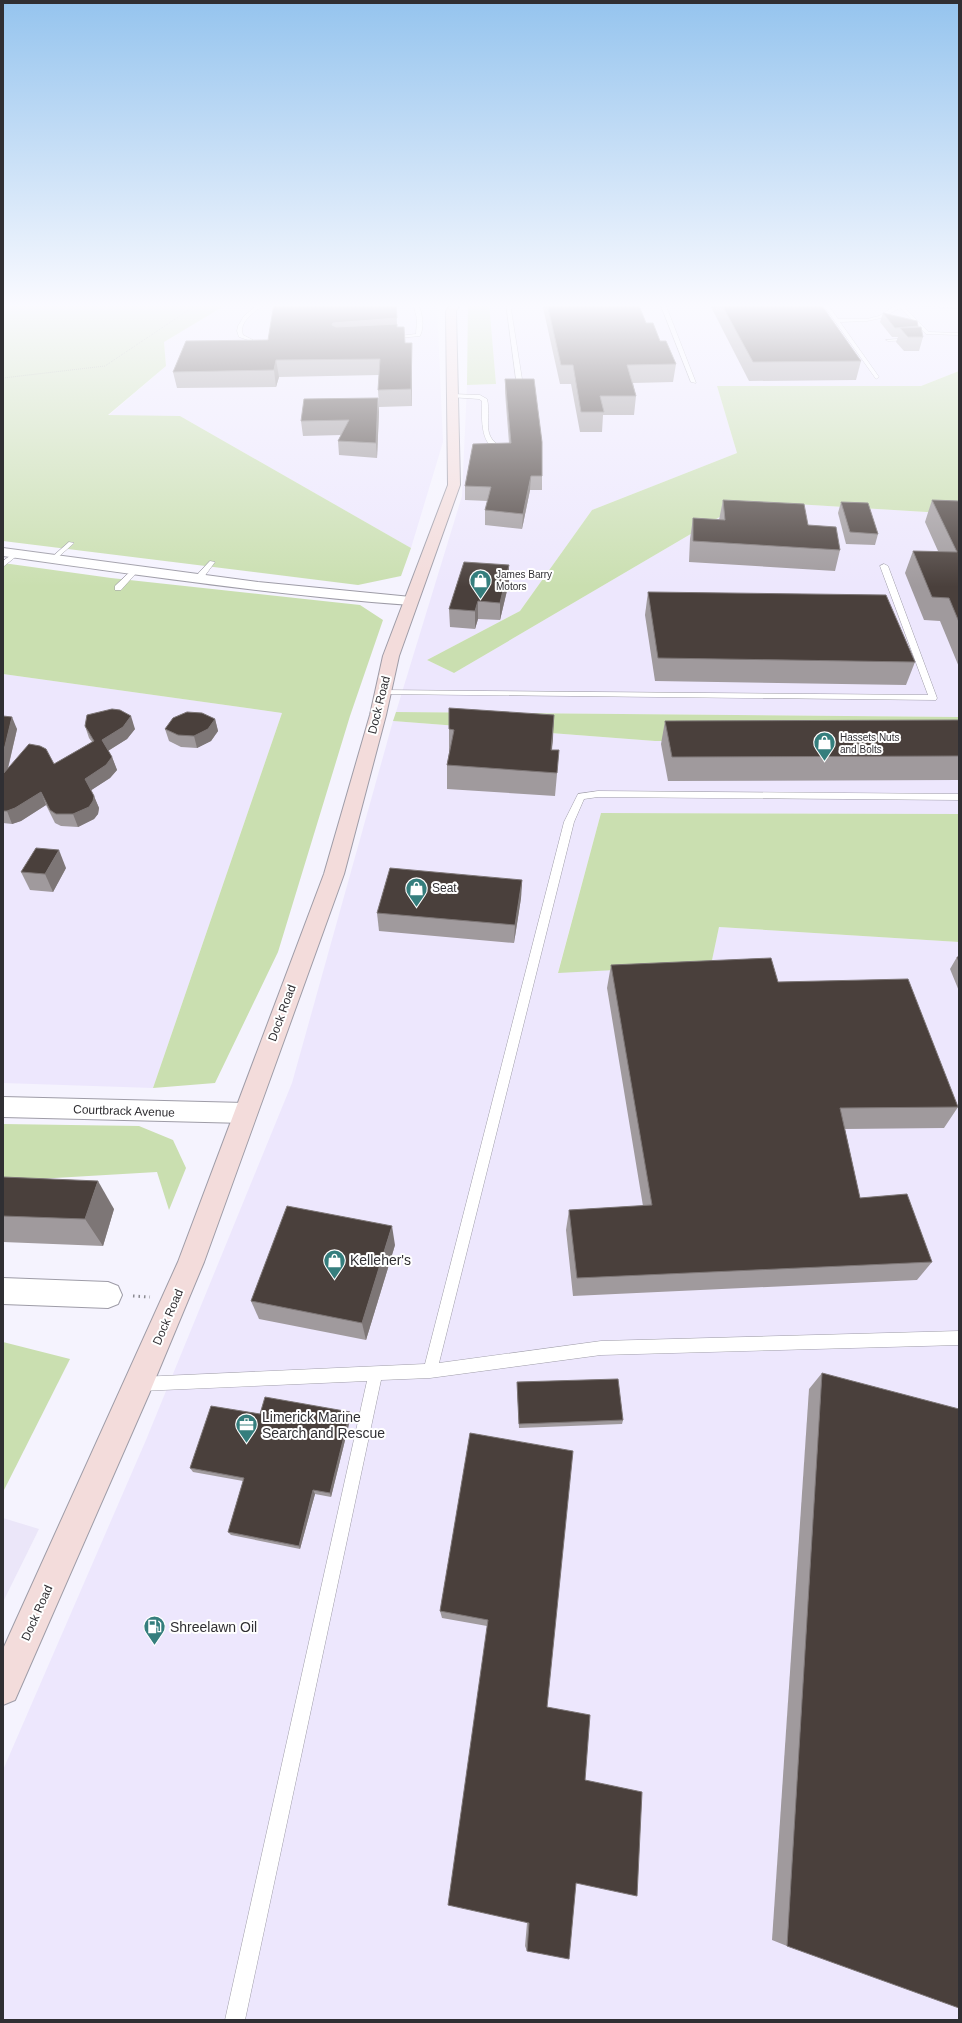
<svg xmlns="http://www.w3.org/2000/svg" width="962" height="2023" viewBox="0 0 962 2023" font-family="Arial,sans-serif">
<style>
.built{fill:#ebe6f9}
.industrial{fill:#ede7fd}
.green{fill:#cadfb0}
.lines{fill:none;stroke-linecap:round;stroke-linejoin:round}
.service-casing{stroke:#9e9ca7;stroke-width:1}
.minor-casing{stroke:#9e9ca7;stroke-width:2}
.tertiary-casing{stroke:#9e9ca7;stroke-width:2}
.secondary-casing{stroke:#9e9ca7;stroke-width:2}
.path-far1{stroke:#8a8990;stroke-width:1;stroke-dasharray:0.5 1.5;stroke-linecap:butt}
.path{stroke:#8a8990;stroke-width:3;stroke-dasharray:1.5 4;stroke-linecap:butt}
.service{fill:#fff;fill-rule:evenodd}
.minor{fill:#fff;fill-rule:evenodd}
.tertiary{fill:#fff;fill-rule:evenodd}
.secondary{fill:#f3dcdb;fill-rule:evenodd}
.wall{fill:#a09a9d}
.shaded-wall{fill:#7d7676}
.building{fill:#4a403c;stroke:#7d7676}
.labels{text-anchor:middle;dominant-baseline:central;stroke-width:4;stroke-linejoin:round;paint-order:stroke}
.far-poi-label{font-size:10px;fill:#302f33;stroke:#fff;text-anchor:start}
.street-label{font-size:12px;fill:#302f33;stroke:#fff}
.poi-label{font-size:12px;fill:#302f33;stroke:#fff;text-anchor:start}
.near-poi-label{font-size:14px;fill:#302f33;stroke:#fff;text-anchor:start}
</style>
<rect width="100%" height="100%" fill="#f5f3fe"/>
<polygon class="built" points="3,1518 39,1529 3,1602"/>
<g class="industrial">
<polygon points="229,303 431,303 437,306 443,442 411,548 180,416 108,416 166,366 164,342"/>
<polygon points="489,303 959,303 959,371 921,386 717,386 737,453 592,510 520,611 427,660 454,673 747,501 959,514 959,717 396,712 462,496 467,385 496,384"/>
<polygon points="3,674 282,713 153,1088 3,1083"/>
<polygon points="393,721 655,741 959,740 959,814 601,813 558,972 711,965 719,927 959,942 959,2020 3,2020 3,1770 146,1440 292,1083"/>
</g>
<g class="green">
<polygon points="3,303 229,303 164,342 166,366 108,415 180,416 411,548 401,576 358,585 3,541"/>
<polygon points="468,303 489,303 496,384 467,385"/>
<polygon points="959,371 959,514 747,501 454,673 427,660 520,611 592,510 737,453 717,386 921,386"/>
<polygon points="3,563 111,578 360,605 383,620 350,716 278,952 215,1083 153,1088 282,713 3,674"/>
<polygon points="396,712 959,717 959,740 655,741 393,721"/>
<polygon points="601,813 959,814 959,942 719,927 711,965 558,973"/>
<polygon points="3,1124 139,1126 173,1140 186,1168 169,1210 157,1172 3,1181"/>
<polygon points="3,1342 70,1359 3,1492"/>
</g>
<g class="lines">
<defs>
<g id="service">
<path d="M 260,303 L 266,303 C 257,311 238,320 243,335 L 253,340 L 251,341 L 239,337 L 237,331 L 238,326 L 244,316 Z"/>
<path d="M 413,303 L 418,303 C 422,314 425,325 420,336 L 388,339 L 390,337 L 416,334 L 417,319 Z"/>
<polygon points="506,303 510,303 522,379 519,381 516,379"/>
<polygon points="660,303 665,303 696,383 691,382"/>
<polygon points="827,303 838,319 867,319 879,316 893,307 905,303 959,306 959,308 908,305 904,307 929,332 959,333 959,335 926,334 900,308 881,318 867,321 840,322 879,377 876,379 822,303"/>
<polygon points="912,338 914,340 888,341 886,340"/>
<path d="M 452,394 L 480,395 L 487,399 C 492,419 479,438 505,448 L 505,450 C 479,452 482,418 482,401 L 479,399 L 450,397 Z"/>
<polygon points="69,542 74,543 55,560 51,560 51,558"/>
<polygon points="14,553 19,554 3,567 3,561"/>
<polygon points="210,561 215,562 201,581 195,581 195,577"/>
<polygon points="884,564 888,566 937,698 936,700 382,694 378,692 382,690 928,695 880,566"/>
<polygon points="133,569 139,570 121,590 115,590 115,586"/>
<polygon points="598,791 959,794 959,800 598,797 584,799 574,822 439,1363 601,1341 959,1331 959,1345 601,1355 430,1378 381,1380 245,2020 225,2020 367,1381 140,1391 135,1389 133,1384 135,1379 140,1377 425,1364 564,822 578,794"/>
</g>
<g id="minor">
<path d="M 3,548 L 258,582 L 411,597 L 416,598 L 418,601 L 416,604 L 411,605 C 274,595 139,575 3,556 Z"/>
<polygon points="3,1278 108,1282 118,1286 122,1295 118,1304 108,1308 3,1304"/>
</g>
<polygon id="tertiary" points="3,1097 245,1103 253,1106 257,1113 253,1120 245,1123 3,1117"/>
<polygon id="secondary" points="452,303 461,303 456,311 460,485 399,656 386,715 344,874 204,1262 149,1394 15,1700 3,1705 3,1649 178,1262 324,874 370,715 383,656 448,485 446,311"/>
</defs>
<use href="#service" class="service-casing"/>
<use href="#minor" class="minor-casing"/>
<use href="#tertiary" class="tertiary-casing"/>
<use href="#secondary" class="secondary-casing"/>
<polyline class="path-far1" points="3,378 105,366 199,303"/>
<polyline class="path" points="133,1296 150,1297"/>
<use href="#service" class="service"/>
<use href="#minor" class="minor"/>
<use href="#tertiary" class="tertiary"/>
<use href="#secondary" class="secondary"/>
</g>
<g class="wall">
<polygon points="396,303 397,327 405,343 412,343 412,406 379,407 378,390 379,375 279,377 276,387 177,388 173,372 268,340"/>
<polygon points="542,303 638,303 646,323 660,341 676,364 673,382 633,383 636,396 634,415 603,415 602,432 580,432 571,384 560,384"/>
<polygon points="709,303 820,303 861,361 856,380 749,381"/>
<polygon points="883,313 918,326 923,337 919,351 904,351 896,342 898,337 892,337 880,322"/>
<polygon points="505,379 542,476 542,490 530,490 522,529 485,525 485,510 488,501 465,500 465,486 509,443 505,393"/>
<polygon points="378,398 379,412 377,458 339,455 338,441 341,435 303,436 301,421"/>
<polygon points="723,500 808,525 840,550 835,571 689,562 690,539 693,518 719,520"/>
<polygon points="932,500 959,501 959,667 940,621 924,620 905,573 913,551 938,551 925,522"/>
<polygon points="841,502 878,534 875,545 846,544 838,513"/>
<polygon points="509,565 509,582 500,620 478,619 475,629 450,627 449,609"/>
<polygon points="648,592 915,662 906,685 655,681 645,615"/>
<polygon points="3,716 17,729 8,769 54,764 92,742 89,738 85,726 135,729 127,739 108,751 112,757 117,770 110,778 91,790 99,808 98,814 94,819 78,827 61,826 55,823 46,805 21,821 12,824 3,823"/>
<polygon points="215,719 218,731 211,741 197,748 181,747 169,741 165,729"/>
<polygon points="959,720 959,780 668,781 661,744 665,721"/>
<polygon points="449,729 553,738 552,750 557,774 555,796 447,789 447,765 449,753"/>
<polygon points="66,868 53,892 30,890 21,872"/>
<polygon points="522,880 521,898 514,943 379,931 377,913"/>
<polygon points="957,957 959,957 959,991 950,969"/>
<polygon points="611,965 778,982 958,1107 944,1128 845,1129 860,1198 932,1262 917,1280 573,1296 566,1230 569,1210 643,1206 607,988"/>
<polygon points="3,1177 114,1209 103,1246 3,1242"/>
<polygon points="395,1245 366,1340 259,1319 251,1301"/>
<polygon points="822,1373 787,1946 772,1940 809,1389"/>
<polygon points="517,1382 623,1420 622,1424 519,1428 517,1387"/>
<polygon points="260,1414 351,1416 331,1497 315,1494 300,1549 231,1535 228,1532 243,1481 193,1472 190,1468"/>
<polygon points="470,1433 547,1707 576,1883 527,1951 525,1946 527,1923 487,1626 442,1618 440,1611"/>
</g>
<g class="shaded-wall">
<polygon points="396,303 397,334 335,338 332,325 333,323"/>
<polygon points="412,343 412,406 411,389"/>
<polygon points="276,360 279,377 276,387 274,370"/>
<polygon points="378,398 379,412 377,458 376,443"/>
<polygon points="531,476 530,490 522,529 523,514"/>
<polygon points="509,565 509,582 500,620 500,603"/>
<polygon points="478,601 478,619 475,629 475,611"/>
<polygon points="554,715 553,738 549,773 551,750"/>
<polygon points="131,716 135,729 127,739 106,752 102,740"/>
<polygon points="12,717 17,729 4,784 3,781 3,754"/>
<polygon points="215,719 218,731 211,741 197,748 194,736"/>
<polygon points="112,757 117,770 110,778 90,791 85,779"/>
<polygon points="41,792 46,805 21,821 12,824 7,811"/>
<polygon points="94,796 99,808 98,814 94,819 78,827 73,814"/>
<polygon points="59,850 66,868 53,892 45,874"/>
<polygon points="522,880 521,898 514,943 515,925"/>
<polygon points="98,1181 114,1209 103,1246 85,1219"/>
<polygon points="392,1226 395,1245 366,1340 362,1323"/>
<polygon points="350,1412 351,1416 331,1497 330,1493"/>
<polygon points="313,1490 315,1494 300,1549 299,1546"/>
</g>
<g class="building">
<polygon points="274,303 396,303 397,318 333,323 332,325 336,327 397,324 397,327 404,327 405,343 412,343 411,389 378,390 380,359 276,360 274,370 173,372 186,341 268,340"/>
<polygon points="547,303 638,303 646,323 653,323 660,341 666,341 676,364 627,365 636,396 600,396 604,412 581,412 573,365 561,365"/>
<polygon points="721,303 820,303 861,361 753,362"/>
<polygon points="883,313 917,321 918,326 895,328"/>
<polygon points="921,327 923,337 908,337 900,328"/>
<polygon points="505,379 534,379 542,442 542,476 531,476 523,514 485,510 491,487 465,486 473,444 511,443"/>
<polygon points="378,398 376,443 338,441 349,420 301,421 304,399"/>
<polygon points="723,500 804,504 808,525 836,527 840,550 693,541 693,518 725,520"/>
<polygon points="932,500 959,501 959,622 949,598 932,597 913,551 957,552"/>
<polygon points="841,502 868,503 878,534 850,532"/>
<polygon points="464,562 509,565 500,603 478,601 475,611 449,609"/>
<polygon points="648,592 886,595 915,662 658,658"/>
<polygon points="449,708 554,715 551,750 559,750 557,773 447,765 454,730 449,729"/>
<polygon points="112,709 120,710 131,716 123,727 102,740 112,757 106,765 85,779 94,796 93,801 89,807 73,814 56,814 50,810 41,792 15,808 7,811 3,811 3,774 29,744 40,746 46,749 54,764 94,741 85,726 87,715"/>
<polygon points="187,712 202,713 215,719 208,729 194,736 178,735 165,729 173,718"/>
<polygon points="3,716 12,717 3,754"/>
<polygon points="959,720 959,756 672,757 665,721"/>
<polygon points="36,848 59,850 45,874 21,872"/>
<polygon points="390,868 522,880 515,925 377,913"/>
<polygon points="957,957 959,957 959,962"/>
<polygon points="771,958 778,982 908,979 958,1107 840,1108 860,1198 907,1194 932,1262 577,1278 569,1210 652,1205 611,965"/>
<polygon points="3,1177 98,1181 85,1219 3,1216"/>
<polygon points="287,1206 392,1226 362,1323 251,1301"/>
<polygon points="822,1373 959,1409 959,2008 787,1946"/>
<polygon points="618,1379 623,1420 519,1424 517,1382"/>
<polygon points="265,1397 350,1412 330,1493 313,1490 299,1546 228,1532 244,1478 190,1468 211,1406 260,1414"/>
<polygon points="470,1433 573,1451 547,1707 590,1715 585,1780 642,1792 637,1896 576,1883 569,1959 527,1951 529,1923 448,1905 488,1620 440,1611"/>
</g>
<linearGradient id="sky" x2="0" y2="1"><stop stop-color="#95c4ee"/><stop offset="0.52" stop-color="#fafaff"/><stop offset="1" stop-color="#fafaff" stop-opacity="0"/></linearGradient>
<rect width="962" height="587" fill="url(#sky)"/>
<defs>
<symbol id="shop-pin" viewBox="-11 -11 22 30"><path d="M0 17L-7.5 6A9.5 9.5 0 1 1 7.5 6Z" fill="#357e7d" stroke="#fff"/><path d="M-5-2.5h2.3a2.7 3.5 0 0 1 5.4 0H5L5.5 6h-11ZM-1.5-2.5h3a1.5 2.3 0 0 0-3 0Z" fill="#fff"/></symbol>
<symbol id="office-pin" viewBox="-11 -11 22 30"><path d="M0 17L-7.5 6A9.5 9.5 0 1 1 7.5 6Z" fill="#357e7d" stroke="#fff"/><path d="M-6-3h4V-5.5h4V-3h4V5H-6ZM-1-4.5V-3h2v-1.5ZM-6 0V1H6V0Z" fill="#fff"/></symbol>
<symbol id="fuel-pin" viewBox="-11 -11 22 30"><path d="M0 17L-7.5 6A9.5 9.5 0 1 1 7.5 6Z" fill="#357e7d" stroke="#fff"/><path d="M-5.5-6h7V0h2V4h1.3V-2.5L3-4.5l.8-.8L6-3V5H2.5V1h-1V6h-7ZM-4.2-4.7v3.2H.2V-4.7Z" fill="#fff"/></symbol>
</defs>
<g fill-rule="evenodd">
<use href="#shop-pin" x="468" y="568" width="25" height="34"/>
<use href="#shop-pin" x="812" y="730" width="25" height="34"/>
<use href="#shop-pin" x="404" y="876" width="25" height="34"/>
<use href="#shop-pin" x="322" y="1248" width="25" height="34"/>
<use href="#office-pin" x="234" y="1412" width="25" height="34"/>
<use href="#fuel-pin" x="142" y="1614" width="25" height="34"/>
</g>
<g class="labels">
<g class="far-poi-label">
<text x="496" y="574">James Barry<tspan x="496" dy="12">Motors</tspan></text>
<text x="840" y="737">Hassets Nuts<tspan x="840" dy="12">and Bolts</tspan></text>
</g>
<g class="street-label">
<text transform="translate(379 705) rotate(-76)">Dock Road</text>
<text transform="translate(282 1013) rotate(-70)">Dock Road</text>
<text transform="translate(124 1111) rotate(2)">Courtbrack Avenue</text>
<text transform="translate(168 1317) rotate(-67)">Dock Road</text>
<text transform="translate(37 1613) rotate(-66)">Dock Road</text>
</g>
<g class="poi-label">
<text x="432" y="888">Seat</text>
</g>
<g class="near-poi-label">
<text x="350" y="1260">Kelleher's</text>
<text x="262" y="1417">Limerick Marine<tspan x="262" dy="16">Search and Rescue</tspan></text>
<text x="170" y="1627">Shreelawn Oil</text>
</g>
</g>
<rect width="962" height="2023" fill="none" stroke="#302f33" stroke-width="8"/>
</svg>
